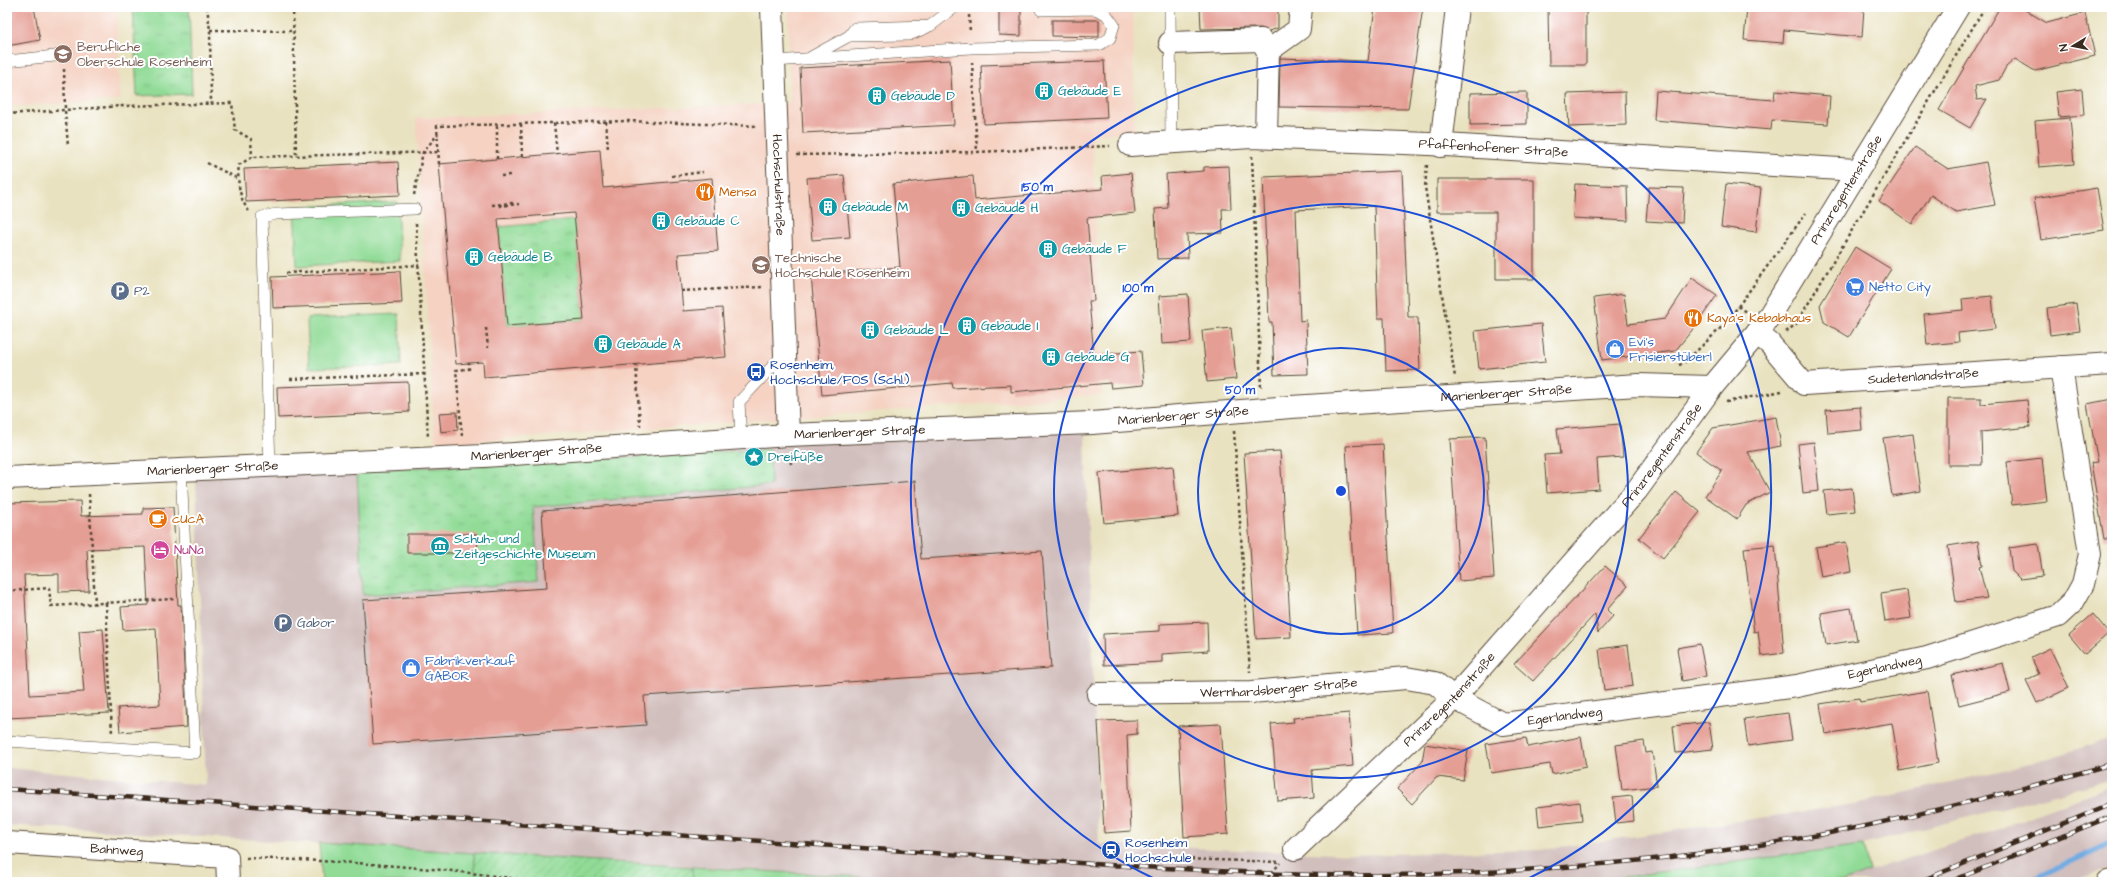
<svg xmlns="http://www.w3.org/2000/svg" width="2119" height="889" viewBox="0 0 2119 889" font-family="'Architects Daughter',sans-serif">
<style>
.built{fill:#f5d2c2}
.industrial{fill:#d1bfbd}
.grass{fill:#91db97;stroke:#66825a}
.park{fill:url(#park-tufts);stroke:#66825a}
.garden{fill:url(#garden-furrows);stroke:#66825a}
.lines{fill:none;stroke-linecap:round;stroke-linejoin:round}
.stream{stroke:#72ace2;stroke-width:5.5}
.building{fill:#e59e94;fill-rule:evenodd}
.lane-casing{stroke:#554636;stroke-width:12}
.street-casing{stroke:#554636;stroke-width:24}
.path{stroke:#554636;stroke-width:2.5;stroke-dasharray:3 3;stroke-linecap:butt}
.lane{stroke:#fff;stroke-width:11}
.street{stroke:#fff;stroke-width:22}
.rail-casing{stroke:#3b2a1e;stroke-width:4.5}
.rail{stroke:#fff;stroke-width:3;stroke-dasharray:9;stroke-linecap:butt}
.ring{fill:none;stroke:#1d4ed8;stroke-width:2}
.labels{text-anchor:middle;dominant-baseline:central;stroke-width:4;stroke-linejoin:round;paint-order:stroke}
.education-label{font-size:13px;fill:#785e54;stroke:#fff;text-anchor:start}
.culture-label{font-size:13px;fill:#0d838f;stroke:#fff;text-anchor:start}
.street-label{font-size:13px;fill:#3b2a1e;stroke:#fff}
.food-label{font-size:13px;fill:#c56008;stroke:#fff;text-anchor:start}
.shop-label{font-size:13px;fill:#366cbe;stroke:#fff;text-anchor:start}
.service-label{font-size:13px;fill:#4e5e75;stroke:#fff;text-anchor:start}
.transit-label{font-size:13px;fill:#164399;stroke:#fff;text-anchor:start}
.hotel-label{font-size:13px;fill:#b23c85;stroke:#fff;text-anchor:start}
.centre{fill:#1d4ed8;stroke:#fff;stroke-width:2}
.ring-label{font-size:12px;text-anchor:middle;font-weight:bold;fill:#1d4ed8;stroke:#fff;stroke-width:4;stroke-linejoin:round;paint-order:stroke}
</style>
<defs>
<pattern id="park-tufts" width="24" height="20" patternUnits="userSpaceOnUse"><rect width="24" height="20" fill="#91db97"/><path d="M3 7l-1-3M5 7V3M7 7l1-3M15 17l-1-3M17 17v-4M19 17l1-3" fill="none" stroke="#7ebc82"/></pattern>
<pattern id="garden-furrows" width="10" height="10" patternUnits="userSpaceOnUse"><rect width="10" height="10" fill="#91db97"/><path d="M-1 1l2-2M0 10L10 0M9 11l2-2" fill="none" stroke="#7ebc82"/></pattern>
</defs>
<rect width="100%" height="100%" fill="#fff"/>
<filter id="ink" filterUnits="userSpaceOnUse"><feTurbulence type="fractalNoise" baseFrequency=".025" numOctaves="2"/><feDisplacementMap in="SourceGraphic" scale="8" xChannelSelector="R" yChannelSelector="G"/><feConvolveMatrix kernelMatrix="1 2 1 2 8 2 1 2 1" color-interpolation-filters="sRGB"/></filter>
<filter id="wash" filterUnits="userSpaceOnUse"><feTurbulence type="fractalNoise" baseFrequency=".012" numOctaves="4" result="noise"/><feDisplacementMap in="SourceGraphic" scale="16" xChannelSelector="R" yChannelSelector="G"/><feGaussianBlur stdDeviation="0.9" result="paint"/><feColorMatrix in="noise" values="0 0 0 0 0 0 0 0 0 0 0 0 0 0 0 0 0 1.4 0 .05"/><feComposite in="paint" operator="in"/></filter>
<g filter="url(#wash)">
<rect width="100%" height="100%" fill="#e9e2c0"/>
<g class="built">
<polygon points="7,7 116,7 120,100 7,107"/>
<polygon points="788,7 1133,7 1134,131 1092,135 1102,395 435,444 416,118 790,103"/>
</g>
<g class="industrial">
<polygon points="1084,410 1099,844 1356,855 1541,850 1855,804 2034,763 2112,738 2112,779 1863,845 1585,882 952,882 7,825 7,768 206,785 196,477"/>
<polygon points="2112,785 2112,867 2109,870 2066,882 1841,882 1869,871 1999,829"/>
</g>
<g class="grass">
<polygon points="397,202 400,261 297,266 294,207"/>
<polygon points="399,314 401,365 309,368 307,318"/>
<polygon points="319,843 474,853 476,882 322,882"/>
<polygon points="1863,845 1869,871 1841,882 1585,882"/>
<polygon points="692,867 952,882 693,882"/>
</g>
<g class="park">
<polygon points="133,7 189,7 192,94 137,96"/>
<polygon points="575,220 584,320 507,326 499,227"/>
<polygon points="770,449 771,485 533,507 539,582 363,595 357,470 532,463"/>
</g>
<polygon class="garden" points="474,853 692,867 693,882 476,882"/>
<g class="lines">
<polyline class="stream" points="2025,882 2112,843"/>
</g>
<g id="blocks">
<g class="building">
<polygon points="7,7 34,7 40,40 7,46"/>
<polygon points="999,7 1021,7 1021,36 999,35"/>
<polygon points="1200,7 1278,7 1278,28 1269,31 1261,28 1201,29"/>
<polygon points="1375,7 1423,7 1408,109 1279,107 1280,58 1368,61"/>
<polygon points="1548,7 1586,7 1586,65 1549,65"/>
<polygon points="1747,7 1864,8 1862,37 1784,30 1783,43 1744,40"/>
<polygon points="2000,7 2020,7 2047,23 2085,13 2095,56 2035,71 2015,59 2006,67 1999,80 1975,86 1977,100 1987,99 1970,128 1939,110"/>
<polygon points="1052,20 1099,20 1099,37 1052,36"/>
<polygon points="950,60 954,125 803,133 800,68"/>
<polygon points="1104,61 1107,118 984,124 981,65"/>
<polygon points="2082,89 2084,115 2059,117 2056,92"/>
<polygon points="1656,91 1774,100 1775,91 1830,96 1828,124 1772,120 1771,130 1654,120"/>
<polygon points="1527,92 1527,124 1470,125 1470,93"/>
<polygon points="1625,92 1626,125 1569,127 1567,94"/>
<polygon points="2070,118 2074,164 2039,167 2035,121"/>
<polygon points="1915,147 1948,169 1986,162 1995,205 1956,212 1931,195 1912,224 1879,201"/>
<path d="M 600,150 L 603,188 L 712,178 L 718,251 L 678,254 L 683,311 L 722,308 L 726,357 L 484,377 L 483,362 L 456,364 L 439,164 ZM 574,213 L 584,320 L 507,326 L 498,219 Z"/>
<polygon points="398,162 400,195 246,202 244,169"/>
<polygon points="1229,166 1231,209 1222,209 1223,233 1187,234 1188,258 1157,259 1155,209 1168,208 1166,174 1204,171 1204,167"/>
<polygon points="1402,171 1408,317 1418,317 1420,370 1386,371 1384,318 1378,318 1374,206 1296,210 1300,321 1306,320 1308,374 1274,375 1272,322 1269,322 1263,177"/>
<polygon points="1131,173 1135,213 1087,218 1094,301 1089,301 1094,355 1141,351 1144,385 1111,388 1110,383 1011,392 1011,385 953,388 952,383 822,395 811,275 900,267 893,184 973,176 975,200 1103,189 1102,176"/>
<polygon points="844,175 850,237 812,240 807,178"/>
<polygon points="1437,179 1534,179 1534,279 1496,279 1496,212 1437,212"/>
<polygon points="1575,184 1627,186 1628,221 1573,218"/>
<polygon points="1726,184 1761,188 1756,232 1721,227"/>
<polygon points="1649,187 1684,188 1682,223 1646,221"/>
<polygon points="2097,188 2104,230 2041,240 2034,198"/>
<polygon points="1855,247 1891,269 1849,337 1824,322 1820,305"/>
<polygon points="400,271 402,303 273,308 272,277"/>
<polygon points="1692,278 1717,295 1697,324 1675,351 1602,360 1594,298 1624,294 1628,324 1665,319"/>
<polygon points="1188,294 1191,342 1162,344 1159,296"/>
<polygon points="1992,296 1995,329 1958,333 1959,342 1927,345 1924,314 1963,310 1962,299"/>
<polygon points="2076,304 2080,331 2050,335 2047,308"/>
<polygon points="1541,324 1545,362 1479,369 1475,331"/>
<polygon points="1231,328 1236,379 1207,382 1202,331"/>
<polygon points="408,382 409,412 278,418 277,387"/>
<polygon points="1948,398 1981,398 1981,404 2027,400 2030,427 1981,432 1982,465 1948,465"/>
<polygon points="2112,399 2112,539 2104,539 2091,463 2098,462 2087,404"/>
<polygon points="1860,407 1862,430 1828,433 1826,410"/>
<polygon points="457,412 458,430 441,432 439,413"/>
<polygon points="1776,417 1781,446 1748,452 1770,492 1746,505 1737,519 1705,496 1722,471 1696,452 1713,428"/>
<polygon points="1620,424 1623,457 1597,459 1599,489 1547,493 1544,455 1560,454 1557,429"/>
<polygon points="1913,434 1921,491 1892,496 1883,438"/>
<polygon points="1485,437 1494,578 1459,581 1450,439"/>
<polygon points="1814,442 1819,491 1803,493 1798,444"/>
<polygon points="1383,444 1393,633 1357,635 1346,446"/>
<polygon points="1280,451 1291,637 1256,639 1244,453"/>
<polygon points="2042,458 2047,501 2012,505 2007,462"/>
<polygon points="1173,466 1178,516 1104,523 1099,473"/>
<polygon points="915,481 921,559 1042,551 1051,668 644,696 646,725 373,744 363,600 547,588 542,511"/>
<polygon points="1852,488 1855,511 1827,514 1824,491"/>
<polygon points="1676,492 1700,512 1663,558 1639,538"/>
<polygon points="80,501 81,516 143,514 143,508 173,507 178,605 181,605 187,727 120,732 118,708 160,705 156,628 123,630 121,607 148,605 145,547 87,549 89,591 59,592 59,574 24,575 30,695 84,692 79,631 103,629 109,713 7,718 7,503"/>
<polygon points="407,534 477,534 478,553 407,553"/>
<polygon points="1978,541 1982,566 1979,567 1987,598 1956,602 1948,546"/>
<polygon points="1846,542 1851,572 1821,577 1816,547"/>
<polygon points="2038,544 2043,576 2020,579 2012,571 2009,548"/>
<polygon points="1775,545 1784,653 1761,656 1758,631 1754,632 1744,548"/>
<polygon points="1605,566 1628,586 1607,610 1613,616 1598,633 1595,614 1533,681 1514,664"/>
<polygon points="1907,590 1911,618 1885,622 1881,594"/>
<polygon points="1851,608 1857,640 1826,645 1821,613"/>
<polygon points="2093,614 2109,633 2085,654 2069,635"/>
<polygon points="1207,622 1208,651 1162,654 1162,662 1104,665 1103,634 1160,631 1160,624"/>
<polygon points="1700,644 1706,676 1682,681 1677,648"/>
<polygon points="1628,645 1633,686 1604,690 1599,649"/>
<polygon points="2050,648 2069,688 2037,703 2026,680 2039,674 2031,657"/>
<polygon points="2003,663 2010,692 1959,705 1952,675"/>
<polygon points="1927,691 1938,763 1900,771 1892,723 1825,734 1820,704 1859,698 1860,702"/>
<polygon points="1349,713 1353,766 1312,770 1314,798 1278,801 1271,724 1294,722 1293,718"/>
<polygon points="1788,713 1792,740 1748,746 1744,719"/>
<polygon points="1137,720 1137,734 1127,735 1131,831 1104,833 1098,721"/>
<polygon points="1709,722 1713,749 1676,753 1673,726"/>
<polygon points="1221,724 1228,834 1184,837 1178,726"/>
<polygon points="1581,737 1586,767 1552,774 1550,764 1491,773 1486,744 1526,738 1528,747"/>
<polygon points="1644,741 1646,753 1652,752 1657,786 1622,790 1616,745"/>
<polygon points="1425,744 1468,751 1463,780 1437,777 1412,804 1397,789 1422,762"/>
<polygon points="1632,796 1634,821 1616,823 1613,798"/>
<polygon points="1580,802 1582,821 1539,826 1537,807"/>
</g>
</g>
</g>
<g filter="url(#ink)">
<use href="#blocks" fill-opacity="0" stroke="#554636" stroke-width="1"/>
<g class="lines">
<defs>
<g id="lane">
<polyline points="1170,7 1171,142"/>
<polyline points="849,36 909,35 926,28"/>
<polyline points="811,57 849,36 855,28 930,26 955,7"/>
<polyline points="7,61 64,55"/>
<polyline points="774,61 971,48 1099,45 1110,38 1114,25 1106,14 1095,9 1041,10"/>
<polyline points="741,439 739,402 784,354"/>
<polyline points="270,466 262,217 276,214 415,209"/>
<polyline points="7,741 195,753 181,470"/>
</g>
<g id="street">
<path id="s1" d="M 772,7 L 788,435"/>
<polyline points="1170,43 1261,40 1268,51"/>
<polyline points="1266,137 1268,51 1299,29 1301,7"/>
<path id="s2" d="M 1130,145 L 1251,137 L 1429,144 L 1857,170"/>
<polyline points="1441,146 1457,7"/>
<path id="s3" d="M 1757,333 L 1770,344 L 1804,384 L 2112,364"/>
<path id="s4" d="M 7,478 L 484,456 L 788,435 L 1092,423 L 1291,407 L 1638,385 L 1712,387"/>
<path id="s5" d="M 1098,694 L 1252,692 L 1406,678 L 1435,683 L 1454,698 L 1503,724 L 1797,686 L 1927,658 L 2058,616 L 2073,602 L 2083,584 L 2090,554 L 2061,367"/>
<path id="s6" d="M 7,843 L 227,857 L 228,882"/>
<path id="s7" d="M 1295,849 L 1454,698 L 1637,490 L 1712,387 L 1763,326 L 1958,7"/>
<polyline points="2108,882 2112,881"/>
</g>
</defs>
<use href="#lane" class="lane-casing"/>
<use href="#street" class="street-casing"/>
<g class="path">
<polyline points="207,7 210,30 211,103"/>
<polyline points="293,7 296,156"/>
<polyline points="969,15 970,33"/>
<polyline points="210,30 293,31"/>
<polyline points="972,62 977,152"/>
<polyline points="64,69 65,110 68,146"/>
<polyline points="7,114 123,106 232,103 235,130 251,139 252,157"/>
<polyline points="606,121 608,150"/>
<polyline points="554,123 557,154"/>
<polyline points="521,124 522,157"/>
<polyline points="797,155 977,152 1110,146"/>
<polyline points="1252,156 1261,389"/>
<polyline points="497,159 497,124"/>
<polyline points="207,163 237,178"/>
<polyline points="439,164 437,126 627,121 757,126"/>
<polyline points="1427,165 1425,187 1455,377"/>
<polyline points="501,176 510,175"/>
<polyline points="672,176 703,172"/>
<polyline points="414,195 423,152 438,134"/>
<polyline points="492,205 513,203"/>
<polyline points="499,206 519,204"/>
<path d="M 249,211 C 239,199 237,180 239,165 L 252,157 L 440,152"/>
<polyline points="416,223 428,438"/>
<polyline points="286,273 419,265"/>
<polyline points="681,291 763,287"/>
<polyline points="1738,306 1747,313"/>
<polyline points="486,328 488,348"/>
<polyline points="1786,332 1796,324 1985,7"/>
<polyline points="636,364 640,426"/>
<polyline points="1679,365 1684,363 1726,323 1806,213"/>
<polyline points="290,379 424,374"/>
<polyline points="1726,402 1782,391"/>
<polyline points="1234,431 1250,672"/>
<polyline points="462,436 456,370 469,369 469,363"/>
<polyline points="790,456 791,464"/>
<polyline points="89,494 95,603"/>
<polyline points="7,591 49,588 51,606 174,599"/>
<polyline points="106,603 112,734"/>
<path d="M 246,858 C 341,861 437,867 531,881"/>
<polyline points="1184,864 1184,859 1279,862"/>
<polyline points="1264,882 1280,863"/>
</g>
<use href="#lane" class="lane"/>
<use href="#street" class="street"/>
<defs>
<g id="rail">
<path d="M 7,789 L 1108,865 C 1203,870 1298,877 1393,875 C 1549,872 1712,858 1865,826 C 1948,808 2031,787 2112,764"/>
<polyline points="1918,882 2112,804"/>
<polyline points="1949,882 2112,816"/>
</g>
</defs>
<use href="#rail" class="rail-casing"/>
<use href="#rail" class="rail"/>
</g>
</g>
<g class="ring">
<circle cx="1341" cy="491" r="143"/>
<circle cx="1341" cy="491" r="287"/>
<path d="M1159 881A430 430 0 1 1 1523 881"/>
</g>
<defs>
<symbol id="school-disc" viewBox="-11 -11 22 22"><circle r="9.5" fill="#8d6e63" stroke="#fff"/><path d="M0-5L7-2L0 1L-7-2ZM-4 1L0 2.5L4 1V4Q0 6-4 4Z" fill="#fff"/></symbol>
<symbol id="building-disc" viewBox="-11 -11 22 22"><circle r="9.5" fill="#0f9aa8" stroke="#fff"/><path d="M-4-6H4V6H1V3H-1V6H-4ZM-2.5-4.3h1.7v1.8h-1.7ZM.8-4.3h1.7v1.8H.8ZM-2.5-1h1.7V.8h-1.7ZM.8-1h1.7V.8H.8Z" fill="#fff"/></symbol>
<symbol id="restaurant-disc" viewBox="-11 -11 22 22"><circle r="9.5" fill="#e8710a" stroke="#fff"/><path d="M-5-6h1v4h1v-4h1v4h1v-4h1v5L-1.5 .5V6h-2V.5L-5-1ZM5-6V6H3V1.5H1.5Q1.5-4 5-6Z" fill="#fff"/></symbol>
<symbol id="university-disc" viewBox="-11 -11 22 22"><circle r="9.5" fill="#8d6e63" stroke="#fff"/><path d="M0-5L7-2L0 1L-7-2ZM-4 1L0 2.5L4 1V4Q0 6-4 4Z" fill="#fff"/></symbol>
<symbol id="supermarket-disc" viewBox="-11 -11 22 22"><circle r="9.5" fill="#3f7fe0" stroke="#fff"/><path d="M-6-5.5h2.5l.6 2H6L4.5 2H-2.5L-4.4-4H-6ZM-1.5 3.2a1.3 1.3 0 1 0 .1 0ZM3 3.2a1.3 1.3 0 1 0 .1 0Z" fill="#fff"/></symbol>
<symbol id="parking-disc" viewBox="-11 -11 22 22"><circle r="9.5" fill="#5c6f8a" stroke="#fff"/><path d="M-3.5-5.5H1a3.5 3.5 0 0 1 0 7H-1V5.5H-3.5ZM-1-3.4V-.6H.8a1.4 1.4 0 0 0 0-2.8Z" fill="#fff"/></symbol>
<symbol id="shop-disc" viewBox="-11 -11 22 22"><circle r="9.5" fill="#3f7fe0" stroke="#fff"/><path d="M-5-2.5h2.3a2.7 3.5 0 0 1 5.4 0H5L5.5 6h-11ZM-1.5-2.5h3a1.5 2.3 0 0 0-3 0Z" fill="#fff"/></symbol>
<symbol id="bus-disc" viewBox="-11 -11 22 22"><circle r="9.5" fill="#1a4fb4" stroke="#fff"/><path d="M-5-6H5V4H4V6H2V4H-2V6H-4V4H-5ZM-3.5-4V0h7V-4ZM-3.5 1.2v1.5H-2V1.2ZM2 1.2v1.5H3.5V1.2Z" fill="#fff"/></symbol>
<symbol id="sight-disc" viewBox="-11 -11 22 22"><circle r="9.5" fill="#0f9aa8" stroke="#fff"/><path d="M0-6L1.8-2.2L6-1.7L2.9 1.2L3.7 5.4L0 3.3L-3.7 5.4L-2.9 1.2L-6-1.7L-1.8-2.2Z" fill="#fff"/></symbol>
<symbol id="cafe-disc" viewBox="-11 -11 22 22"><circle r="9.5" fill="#e8710a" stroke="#fff"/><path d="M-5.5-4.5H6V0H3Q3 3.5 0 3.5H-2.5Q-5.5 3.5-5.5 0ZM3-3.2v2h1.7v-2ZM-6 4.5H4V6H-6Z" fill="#fff"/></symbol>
<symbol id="museum-disc" viewBox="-11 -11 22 22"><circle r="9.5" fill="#0f9aa8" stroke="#fff"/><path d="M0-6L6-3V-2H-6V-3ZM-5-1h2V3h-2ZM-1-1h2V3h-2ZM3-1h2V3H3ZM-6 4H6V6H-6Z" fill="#fff"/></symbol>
<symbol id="hotel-disc" viewBox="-11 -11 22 22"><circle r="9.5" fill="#d1479c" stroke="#fff"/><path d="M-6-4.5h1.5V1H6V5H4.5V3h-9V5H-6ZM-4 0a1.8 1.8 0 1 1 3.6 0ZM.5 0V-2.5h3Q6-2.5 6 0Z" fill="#fff"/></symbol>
<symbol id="station-disc" viewBox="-11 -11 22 22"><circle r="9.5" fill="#1a4fb4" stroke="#fff"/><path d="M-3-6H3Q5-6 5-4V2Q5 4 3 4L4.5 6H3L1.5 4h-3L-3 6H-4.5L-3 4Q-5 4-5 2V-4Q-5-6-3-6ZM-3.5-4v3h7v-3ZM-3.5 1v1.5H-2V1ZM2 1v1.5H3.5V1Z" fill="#fff"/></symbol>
</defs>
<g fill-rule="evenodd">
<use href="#school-disc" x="52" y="43" width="22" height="22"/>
<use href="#building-disc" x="1033" y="80" width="22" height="22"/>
<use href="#building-disc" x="866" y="85" width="22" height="22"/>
<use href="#restaurant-disc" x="694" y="181" width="22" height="22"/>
<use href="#building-disc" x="817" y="196" width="22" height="22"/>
<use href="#building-disc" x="950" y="197" width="22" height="22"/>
<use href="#building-disc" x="650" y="210" width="22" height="22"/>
<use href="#building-disc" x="1037" y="238" width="22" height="22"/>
<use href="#building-disc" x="463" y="246" width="22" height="22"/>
<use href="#university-disc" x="750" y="254" width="22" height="22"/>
<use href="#supermarket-disc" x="1844" y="276" width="22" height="22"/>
<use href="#parking-disc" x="109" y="280" width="22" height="22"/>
<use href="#restaurant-disc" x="1682" y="307" width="22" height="22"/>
<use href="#building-disc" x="956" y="315" width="22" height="22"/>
<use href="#building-disc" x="859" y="319" width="22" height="22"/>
<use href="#building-disc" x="592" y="333" width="22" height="22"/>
<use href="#shop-disc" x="1604" y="338" width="22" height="22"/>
<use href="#building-disc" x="1040" y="346" width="22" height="22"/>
<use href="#bus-disc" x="745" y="361" width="22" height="22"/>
<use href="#sight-disc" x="743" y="446" width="22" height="22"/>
<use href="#cafe-disc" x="147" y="508" width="22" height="22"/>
<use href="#museum-disc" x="429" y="535" width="22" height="22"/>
<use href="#hotel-disc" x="149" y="539" width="22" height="22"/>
<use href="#parking-disc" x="272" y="612" width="22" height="22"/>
<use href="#shop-disc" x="400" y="657" width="22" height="22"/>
<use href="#station-disc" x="1100" y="839" width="22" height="22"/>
</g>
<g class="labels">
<g class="education-label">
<text x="77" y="47">Berufliche<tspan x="77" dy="15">Oberschule Rosenheim</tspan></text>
<text x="775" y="258">Technische<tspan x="775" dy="15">Hochschule Rosenheim</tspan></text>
</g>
<g class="culture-label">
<text x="1058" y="91">Gebäude E</text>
<text x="891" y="96">Gebäude D</text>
<text x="842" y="207">Gebäude M</text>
<text x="975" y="208">Gebäude H</text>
<text x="675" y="221">Gebäude C</text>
<text x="1062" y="249">Gebäude F</text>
<text x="488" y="257">Gebäude B</text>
<text x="981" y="326">Gebäude I</text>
<text x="884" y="330">Gebäude L</text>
<text x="617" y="344">Gebäude A</text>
<text x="1065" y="357">Gebäude G</text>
<text x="768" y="457">Dreifüße</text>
<text x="454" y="539">Schuh- und<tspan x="454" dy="15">Zeitgeschichte Museum</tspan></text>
</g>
<g class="street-label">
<text stroke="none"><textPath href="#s2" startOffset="364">Pfaffenhofener Straße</textPath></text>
<text stroke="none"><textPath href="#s1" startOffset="178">Hochschulstraße</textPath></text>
<text stroke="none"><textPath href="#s7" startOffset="863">Prinzregentenstraße</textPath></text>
<text stroke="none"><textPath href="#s3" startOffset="189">Sudetenlandstraße</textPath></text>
<text stroke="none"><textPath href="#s4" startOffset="1502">Marienberger Straße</textPath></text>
<text stroke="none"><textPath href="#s4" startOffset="1178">Marienberger Straße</textPath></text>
<text stroke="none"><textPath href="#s4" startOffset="854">Marienberger Straße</textPath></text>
<text stroke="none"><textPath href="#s4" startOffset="530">Marienberger Straße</textPath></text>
<text stroke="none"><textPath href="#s7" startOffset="539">Prinzregentenstraße</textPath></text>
<text stroke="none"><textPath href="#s4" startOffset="206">Marienberger Straße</textPath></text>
<text stroke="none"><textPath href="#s5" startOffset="804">Egerlandweg</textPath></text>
<text stroke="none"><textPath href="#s5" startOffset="181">Wernhardsberger Straße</textPath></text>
<text stroke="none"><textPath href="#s7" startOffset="215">Prinzregentenstraße</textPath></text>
<text stroke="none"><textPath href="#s5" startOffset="480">Egerlandweg</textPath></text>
<text stroke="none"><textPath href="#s6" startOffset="110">Bahnweg</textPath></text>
</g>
<g class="food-label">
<text x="719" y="192">Mensa</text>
<text x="1707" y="318">Kaya's Kebabhaus</text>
<text x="172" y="519">cUcA</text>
</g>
<g class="shop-label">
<text x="1869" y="287">Netto City</text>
<text x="1629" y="342">Evi's<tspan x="1629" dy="15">Frisierstüberl</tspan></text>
<text x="425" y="661">Fabrikverkauf<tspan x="425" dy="15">GABOR</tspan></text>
</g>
<g class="service-label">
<text x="134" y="291">P2</text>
<text x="297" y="623">Gabor</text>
</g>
<g class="transit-label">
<text x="770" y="365">Rosenheim,<tspan x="770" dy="15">Hochschule/FOS (Schl.)</tspan></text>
<text x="1125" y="843">Rosenheim<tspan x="1125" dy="15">Hochschule</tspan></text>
</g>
<g class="hotel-label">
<text x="174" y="550">NuNa</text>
</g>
</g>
<circle cx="1341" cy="491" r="6" class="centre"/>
<g class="ring-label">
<text x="1037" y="191">150 m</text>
<text x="1138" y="292">100 m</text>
<text x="1240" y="394">50 m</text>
</g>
<rect width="2119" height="889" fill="none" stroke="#fff" stroke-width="24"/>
<g transform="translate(2073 46) rotate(260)" stroke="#ffffff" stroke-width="3" paint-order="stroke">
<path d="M0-3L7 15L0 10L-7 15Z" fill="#3b2a1e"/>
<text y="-6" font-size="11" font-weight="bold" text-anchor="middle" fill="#3b2a1e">N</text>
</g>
</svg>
